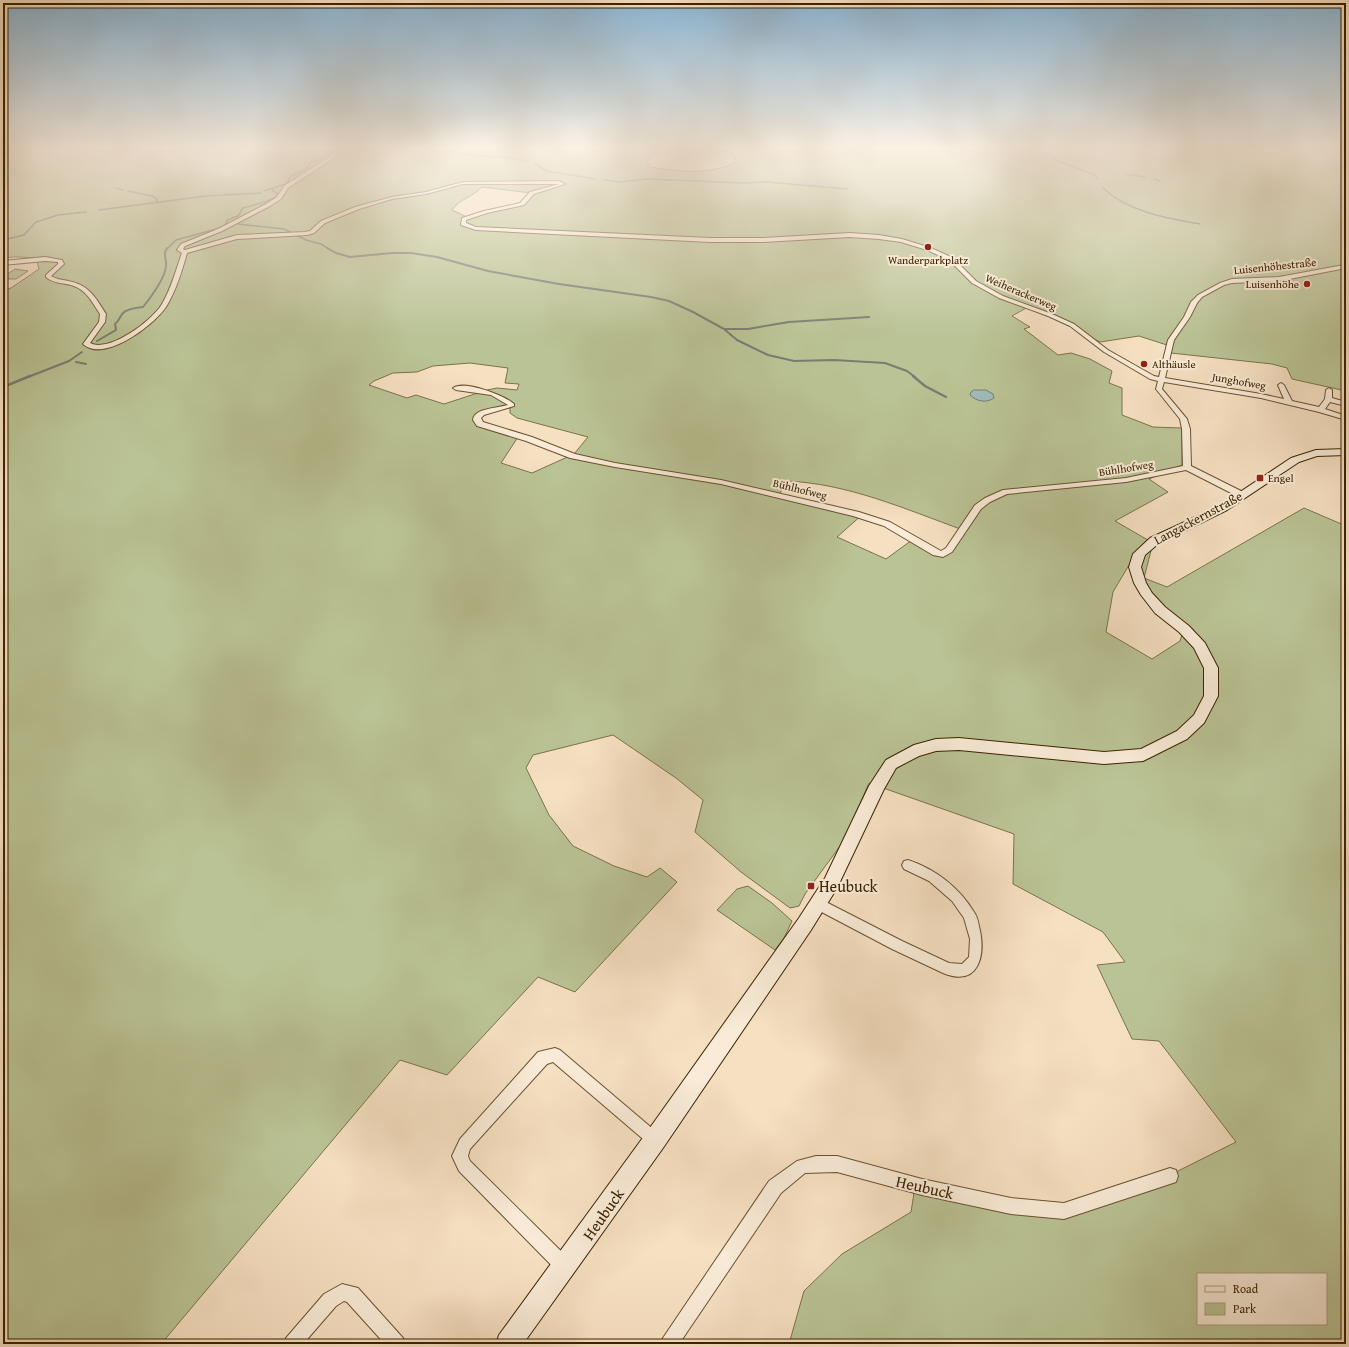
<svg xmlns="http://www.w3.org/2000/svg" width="1349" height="1347" viewBox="0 0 1349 1347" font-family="'Gentium Book Plus',serif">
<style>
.green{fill:#bac395;stroke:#7a734a;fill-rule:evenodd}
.water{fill:#a0bbbd;stroke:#787e71}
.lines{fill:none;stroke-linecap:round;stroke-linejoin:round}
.stream-far2{stroke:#787e71;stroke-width:1.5}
.stream-far1{stroke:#787e71;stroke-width:2}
.stream{stroke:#787e71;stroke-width:2.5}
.street-casing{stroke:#6a5230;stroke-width:2}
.secondary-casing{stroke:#3b2300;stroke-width:2}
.street{fill:#f9ebd7;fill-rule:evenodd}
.secondary{fill:#f9ebd7;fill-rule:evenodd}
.poi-dot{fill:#8f2418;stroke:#f9ebd7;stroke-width:1.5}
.labels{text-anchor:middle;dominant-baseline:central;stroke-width:4;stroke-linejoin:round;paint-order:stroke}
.far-poi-label{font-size:11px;fill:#3b2300;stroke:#f9ebd7;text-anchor:start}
.far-street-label{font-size:11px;fill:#3b2300;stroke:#f9ebd7}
.street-label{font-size:13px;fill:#3b2300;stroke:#f9ebd7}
.near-poi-label{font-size:16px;fill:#3b2300;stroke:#f9ebd7;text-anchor:start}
.near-street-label{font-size:16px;fill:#3b2300;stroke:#f9ebd7}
</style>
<rect width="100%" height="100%" fill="#f6e0c2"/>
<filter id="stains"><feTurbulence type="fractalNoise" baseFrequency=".005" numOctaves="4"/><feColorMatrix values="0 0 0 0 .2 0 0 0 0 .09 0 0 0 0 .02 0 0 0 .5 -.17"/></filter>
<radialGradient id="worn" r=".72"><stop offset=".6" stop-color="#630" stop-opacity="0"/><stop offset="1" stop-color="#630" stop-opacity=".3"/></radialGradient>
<g class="green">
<path d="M 3,147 L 1346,147 L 1346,391 L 1292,379 L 1287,368 L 1272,364 L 1171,353 L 1170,346 L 1139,336 L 1100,342 L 1083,334 L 1072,325 L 1028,307 L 1012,316 L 1030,327 L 1024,329 L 1058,355 L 1071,353 L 1090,359 L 1112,371 L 1109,383 L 1122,388 L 1122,415 L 1153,427 L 1182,428 L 1182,465 L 1149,479 L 1168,492 L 1115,521 L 1153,543 L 1144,578 L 1167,587 L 1304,508 L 1346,526 L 1346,1344 L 789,1344 L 804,1291 L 842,1254 L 911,1212 L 914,1193 L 1011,1206 L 1064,1211 L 1166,1177 L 1236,1142 L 1159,1041 L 1132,1039 L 1097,965 L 1125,962 L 1103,932 L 1013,884 L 1014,834 L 869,783 L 843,842 L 805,894 L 799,906 L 790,908 L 741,872 L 695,832 L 703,800 L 676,778 L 613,735 L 533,755 L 526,768 L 549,815 L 573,846 L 614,866 L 647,877 L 660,868 L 677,882 L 575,992 L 538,977 L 447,1075 L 400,1060 L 161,1344 L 3,1344 L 3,291 L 11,288 L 39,269 L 36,258 C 25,258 13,255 3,259 ZM 713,149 L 731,153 L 737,162 C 710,175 680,172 651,167 L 647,162 C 655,148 698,150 713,149 ZM 482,187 L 531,193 L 522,204 L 467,217 L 452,210 C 459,199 473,197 482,187 ZM 470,363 L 508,368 L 505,383 L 519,384 L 517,390 L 497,388 L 487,390 L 444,404 L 416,395 L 407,398 L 369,385 L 374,381 L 393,373 L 417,372 L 433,366 ZM 510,408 L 510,413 L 517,418 L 588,437 L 574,454 L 532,473 L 501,463 L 518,437 L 481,422 L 479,419 C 484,410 501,410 510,408 ZM 785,481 C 847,483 905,509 963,530 L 943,554 L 912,540 L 886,559 L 837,537 L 863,514 L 780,494 ZM 1129,565 L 1147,595 L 1184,629 L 1180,641 L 1152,659 L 1106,632 L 1113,592 ZM 1198,1274 L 1326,1274 L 1326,1324 L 1198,1324 Z"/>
<polygon points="15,269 28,271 16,279 3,279 3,277"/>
<polygon points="748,886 772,903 792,921 784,938 775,950 717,910 737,889"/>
</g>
<path class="water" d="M 974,390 L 986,390 L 993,394 L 994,398 C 987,403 977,402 970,395 L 971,392 Z"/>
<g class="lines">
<g class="stream-far2">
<polyline points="435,147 468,155 513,158 529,162"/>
<polyline points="1039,147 1047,149"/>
<polyline points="1050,151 1049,152 1053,159 1095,175 1098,179"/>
<polyline points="332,158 340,153"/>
<polyline points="535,164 546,171 595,179"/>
<polyline points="1126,174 1145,177"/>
<polyline points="1154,179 1160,181"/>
<polyline points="604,180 621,182 647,179 743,183 767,182 847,189"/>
<polyline points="116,188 123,190"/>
<path d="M 1103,188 C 1128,212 1167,218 1200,224"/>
<polyline points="128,191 152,196 157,199 157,201"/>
<polyline points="264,191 273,188"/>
<polyline points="99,210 206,196 261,193"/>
<polyline points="238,224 284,229 306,240 321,244 329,249"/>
<polyline points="3,240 24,235 36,222 58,215 86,212"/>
<polyline points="167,249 176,240 220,228 226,224 227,220 238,216 243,208 265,202 278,196 277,193 273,191 273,188 286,184 291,176 306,169 310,163 321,159 333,147"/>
</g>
<g class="stream-far1">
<polyline points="327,248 336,253 350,257 392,253 411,253 437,257 488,271 559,284 651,297 669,301 693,312 724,329 737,340 768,355 794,361 834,360 885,363 907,371 915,377"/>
<polyline points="725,329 748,329 789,322 869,317"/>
<path d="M 97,341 L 116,330 L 115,324 C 119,321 120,316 123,313 C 128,308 137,308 143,307 C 151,297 165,278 166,266 C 167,257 162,256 167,248"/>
<polyline points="76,362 86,364"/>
<polyline points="28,377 69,361 82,352"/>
</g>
<g class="stream">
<polyline points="913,376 925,386 946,397"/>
<polyline points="3,387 30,376"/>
</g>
<defs>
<g id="street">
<path d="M 342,147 L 346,147 L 334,158 L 288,188 L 281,199 L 270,206 L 222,231 L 185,246 L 183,249 L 185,250 L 237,235 L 305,232 L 310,231 L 321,221 L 355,207 L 392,197 L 426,192 L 463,182 L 558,181 L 565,184 L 534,194 L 524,205 L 487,213 L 466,220 L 466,223 L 476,227 L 710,238 L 763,238 L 850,233 L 879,235 L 902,239 L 931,248 L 953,258 L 976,281 L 1003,296 L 1052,314 L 1074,324 L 1108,350 L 1154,376 L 1159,377 L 1168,340 L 1184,317 L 1191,302 L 1198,295 L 1220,283 L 1232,279 L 1279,277 L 1344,265 L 1346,266 L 1346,268 L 1279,281 L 1232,283 L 1224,285 L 1202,297 L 1197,303 L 1190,317 L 1174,340 L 1165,378 L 1261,394 L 1284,399 L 1278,385 L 1281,383 L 1284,385 L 1292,401 L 1319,407 L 1325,399 L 1326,390 L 1329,388 L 1332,390 L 1332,398 L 1346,402 L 1346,406 L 1330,402 L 1325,409 L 1346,416 L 1346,420 L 1319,412 L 1261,398 L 1164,382 L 1162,389 L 1187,419 L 1190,429 L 1191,466 L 1245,493 L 1245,497 L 1239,497 L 1186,470 L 1126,482 L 1007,494 L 990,502 L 981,509 L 952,552 L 943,557 L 933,555 L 884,526 L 853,516 L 721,484 L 615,467 L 570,458 L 526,441 L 477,426 L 473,420 C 474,408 498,408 508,405 L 491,395 L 456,390 L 453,388 C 464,380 504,395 514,404 L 514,406 L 484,415 L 481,418 L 483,422 L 532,437 L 575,454 L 615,463 L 721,480 L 859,512 L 890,522 L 941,551 L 946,548 L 975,505 L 985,498 L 1003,490 L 1126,478 L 1183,466 L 1182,429 L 1180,419 L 1156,389 L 1158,381 L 1150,379 L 1104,352 L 1070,326 L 1048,316 L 999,298 L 972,283 L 949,260 L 927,250 L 901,242 L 879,239 L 850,237 L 763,242 L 710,242 L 476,230 L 461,225 L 462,218 L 484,211 L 520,203 L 530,192 L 559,184 L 463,184 L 426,194 L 392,199 L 359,209 L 325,223 L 314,233 L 307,235 L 237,239 L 187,253 C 182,271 176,291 166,307 C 153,326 104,363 83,344 L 99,322 L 100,314 C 92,302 86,289 71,285 C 63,283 52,283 46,277 L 46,275 L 58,264 L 58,262 L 45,261 L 3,265 L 3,261 L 45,257 L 62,260 L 64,264 L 51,276 C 57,280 66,280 72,282 C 90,286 97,300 106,314 L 105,322 L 90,343 C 109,353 152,321 162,304 C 171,289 176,270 182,253 L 177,250 L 181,244 L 218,229 L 266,204 L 277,197 L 284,186 L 330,156 Z"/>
<path d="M 908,860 C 935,869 959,887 974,912 C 977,916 978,921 979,926 C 986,954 980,988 943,973 L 892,949 L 814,908 L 812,904 L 814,900 L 818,898 L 822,900 L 902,941 L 949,963 L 962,964 L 969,957 L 970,939 L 964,918 L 952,901 L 929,881 L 904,869 L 902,865 L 904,861 Z"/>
<polygon points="555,1048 560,1050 660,1135 663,1140 660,1145 655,1148 650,1145 553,1062 547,1064 470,1149 468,1156 470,1161 571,1261 573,1267 571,1273 565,1275 559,1273 459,1171 452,1156 460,1139 538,1052"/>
<polygon points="816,1156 837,1156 922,1179 1011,1198 1064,1203 1170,1168 1176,1170 1178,1176 1176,1182 1170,1184 1064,1219 1011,1214 922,1195 837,1172 805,1173 781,1193 679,1344 660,1344 663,1338 769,1181 797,1161"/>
<polygon points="342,1284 358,1288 403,1338 406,1344 385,1344 347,1302 344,1301 336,1306 303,1344 283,1344 286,1338 324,1294"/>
</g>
<polygon id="secondary" points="1346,449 1346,455 1317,456 1299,462 1227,510 1158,544 1145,555 1141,567 1146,583 1152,593 1165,607 1189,626 1205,643 1218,668 1218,696 1204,723 1187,739 1143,761 1104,764 959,750 936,751 919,756 896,768 884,789 837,888 811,930 663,1148 523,1344 496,1344 499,1335 647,1132 799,918 825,878 869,786 886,760 914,745 936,739 959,738 1104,752 1141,749 1177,731 1194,715 1204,696 1204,668 1194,648 1179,632 1155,613 1141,595 1134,583 1129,567 1133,554 1150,538 1219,506 1291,458 1316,450"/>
</defs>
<use href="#street" class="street-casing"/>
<use href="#secondary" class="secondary-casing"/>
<use href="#street" class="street"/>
<use href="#secondary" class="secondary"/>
</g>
<linearGradient id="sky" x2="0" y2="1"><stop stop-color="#8bb7d7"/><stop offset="0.44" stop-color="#fbf1e4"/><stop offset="1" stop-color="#fbf1e4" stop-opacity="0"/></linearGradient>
<rect width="1349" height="335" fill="url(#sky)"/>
<g class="poi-dot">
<circle cx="928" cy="247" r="4"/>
<circle cx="1307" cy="284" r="4"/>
<circle cx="1144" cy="364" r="4"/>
<rect x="1256" y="474" width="8" height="8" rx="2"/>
<rect x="807" y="882" width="8" height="8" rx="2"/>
</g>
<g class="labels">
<g class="far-poi-label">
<text x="928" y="260" text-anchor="middle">Wanderparkplatz</text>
<text x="1299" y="284" text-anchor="end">Luisenhöhe</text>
<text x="1152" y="364">Althäusle</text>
<text x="1268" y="478">Engel</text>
</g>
<g class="far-street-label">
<text transform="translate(1275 266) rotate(-6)">Luisenhöhestraße</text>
<text transform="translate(1021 292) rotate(23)">Weiherackerweg</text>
<text transform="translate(1239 381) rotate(10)">Junghofweg</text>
<text transform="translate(1126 468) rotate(-9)">Bühlhofweg</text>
<text transform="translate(800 489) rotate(14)">Bühlhofweg</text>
</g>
<g class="street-label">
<text transform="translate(1198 518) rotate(-28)">Langackernstraße</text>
</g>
<g class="near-poi-label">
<text x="819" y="886">Heubuck</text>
</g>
<g class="near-street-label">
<text transform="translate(925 1187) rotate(13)">Heubuck</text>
<text transform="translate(603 1214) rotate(-55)">Heubuck</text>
</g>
</g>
<rect width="1349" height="1347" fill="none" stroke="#f6e0c2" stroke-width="16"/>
<rect x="4" y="4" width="1341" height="1339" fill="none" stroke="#3b2300" stroke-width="2"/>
<rect x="8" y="8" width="1333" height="1331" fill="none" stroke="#3b2300"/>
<rect x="1197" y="1273" width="130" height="52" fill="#f9ebd7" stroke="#ad9b81"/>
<rect x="1205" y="1286" width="20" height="6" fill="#f9ebd7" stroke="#ad9b81"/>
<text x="1233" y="1293" font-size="12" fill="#3b2300">Road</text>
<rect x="1205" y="1303" width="20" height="12" fill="#bac395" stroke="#ad9b81"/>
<text x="1233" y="1313" font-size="12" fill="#3b2300">Park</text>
<rect width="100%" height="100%" filter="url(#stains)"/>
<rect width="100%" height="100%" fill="url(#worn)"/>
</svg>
